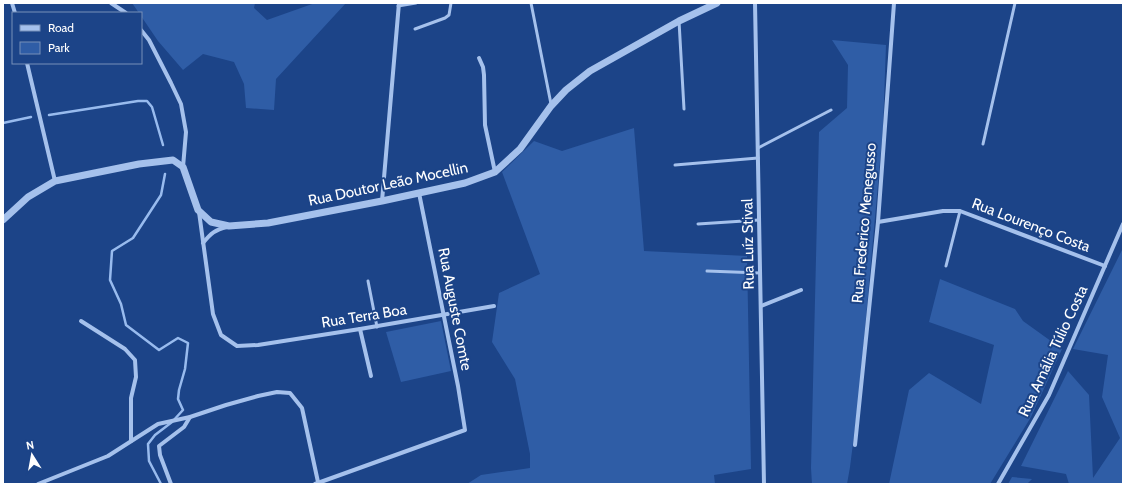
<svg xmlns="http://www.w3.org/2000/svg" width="1126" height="487" viewBox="0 0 1126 487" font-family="Cabin,sans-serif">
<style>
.green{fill:#2f5da6}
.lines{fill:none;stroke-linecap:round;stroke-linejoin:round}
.stream{stroke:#98bbee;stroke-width:2.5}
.service{stroke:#a5c1ec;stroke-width:3}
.minor{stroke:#a5c1ec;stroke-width:4}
.tertiary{stroke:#a5c1ec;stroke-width:7}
.labels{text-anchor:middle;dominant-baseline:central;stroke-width:4;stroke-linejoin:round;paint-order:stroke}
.street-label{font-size:15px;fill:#fff;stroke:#1c4488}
</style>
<rect width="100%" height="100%" fill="#1c4488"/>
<g class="green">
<polygon points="132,3 255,3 254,8 267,20 315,3 346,3 276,79 274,110 246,108 244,84 234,62 203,54 183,70 158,41 141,16 141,13 139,13"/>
<polygon points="832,40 886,45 883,128 859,396 850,467 847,484 812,484 811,468 819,132 847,108 848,65"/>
<polygon points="634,128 644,251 747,256 751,469 714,475 715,484 467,484 481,475 530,468 530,454 515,379 492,342 499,293 540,274 502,172 534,141 562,151"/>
<polygon points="1123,248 1123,484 1069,484 1066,474 1021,466 1068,371 1089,395 1093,478 1120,438 1102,397 1108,355 1073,349"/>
<polygon points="940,279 1015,309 1023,321 1062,349 1031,417 990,484 889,484 909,390 929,373 981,404 994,345 929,322"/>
<polygon points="441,321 451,371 401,382 386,332"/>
<polygon points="1012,477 1032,479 1027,484 1008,484"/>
</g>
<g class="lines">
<g class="stream">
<polyline points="49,115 138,101 147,101 152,107 163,145"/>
<polyline points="3,123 31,117"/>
<polyline points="161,484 149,461 148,444 155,435 172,422 183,410 178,399 179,390 185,369 188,343 178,338 159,350 126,325 121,304 110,280 112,251 133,238 161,195 165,174"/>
</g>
<g class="service">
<polyline points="531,3 551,104"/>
<polyline points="398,6 416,3"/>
<polyline points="679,21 684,109"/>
<polyline points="415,29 445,18 449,15 451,3"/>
<polyline points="983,144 1015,3"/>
<polyline points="758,148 831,110"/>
<polyline points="675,165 758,158"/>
<polyline points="698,224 759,220"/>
<polyline points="946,266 960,211"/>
<polyline points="707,271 760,273"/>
<polyline points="368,281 377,327"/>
</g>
<g class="minor">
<polyline points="12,3 15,13"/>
<polyline points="111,3 126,13"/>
<polyline points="755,3 764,484"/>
<polyline points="141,30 149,40 171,83 181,104 186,132 183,167"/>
<polyline points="479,58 483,67 484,75 485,125 495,172"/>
<polyline points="27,63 55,181"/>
<polyline points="382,201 399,3"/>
<polyline points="199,212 213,314 221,335 237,346 258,345 360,329 494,306"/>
<polyline points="878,222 943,211 960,211 1105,266"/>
<path d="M 203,243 C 211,233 215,230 227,227"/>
<polyline points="761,306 801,290"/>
<polyline points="81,321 125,349 135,360 136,377 131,398 131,441"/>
<polyline points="360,329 371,376"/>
<polyline points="855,445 878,222 894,3"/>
<polyline points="38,484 108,456 158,424 190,417 226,405 258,396 277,392 290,393 302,408 318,482"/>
<polyline points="171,484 160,455 159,446 184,427 190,417"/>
<polyline points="315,484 465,430 458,386 419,193"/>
<polyline points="998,484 1049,395 1123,224"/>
</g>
<polyline class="tertiary" points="3,220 28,197 55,181 139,164 173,160 183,167 198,210 211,222 229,226 268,223 382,201 465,183 495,172 520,149 551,106 566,90 590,71 679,21 717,3"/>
</g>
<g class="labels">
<g class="street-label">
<text transform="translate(388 184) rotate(-12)">Rua Doutor Leão Mocellin</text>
<text transform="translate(864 223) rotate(-85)">Rua Frederico Menegusso</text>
<text transform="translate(1031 225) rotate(21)">Rua Lourenço Costa</text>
<text transform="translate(748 244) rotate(-91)">Rua Luíz Stival</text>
<text transform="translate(455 309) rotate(79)">Rua Auguste Comte</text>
<text transform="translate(364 316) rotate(-9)">Rua Terra Boa</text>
<text transform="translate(1053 351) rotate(-65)">Rua Amália Túlio Costa</text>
</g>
</g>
<rect width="1126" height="487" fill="none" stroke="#ffffff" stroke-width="8"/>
<rect x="12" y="12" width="130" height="52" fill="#1c4488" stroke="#778fb8"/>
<rect x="20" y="25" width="20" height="6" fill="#a5c1ec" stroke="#778fb8"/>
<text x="48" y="32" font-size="12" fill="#ffffff">Road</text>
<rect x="20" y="42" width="20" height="12" fill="#2f5da6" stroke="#778fb8"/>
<text x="48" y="52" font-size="12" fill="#ffffff">Park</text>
<g transform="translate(32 455) rotate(349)" stroke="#1c4488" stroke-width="3" paint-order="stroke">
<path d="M0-3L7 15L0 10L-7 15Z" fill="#ffffff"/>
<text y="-6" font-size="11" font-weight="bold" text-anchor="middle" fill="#ffffff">N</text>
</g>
</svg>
